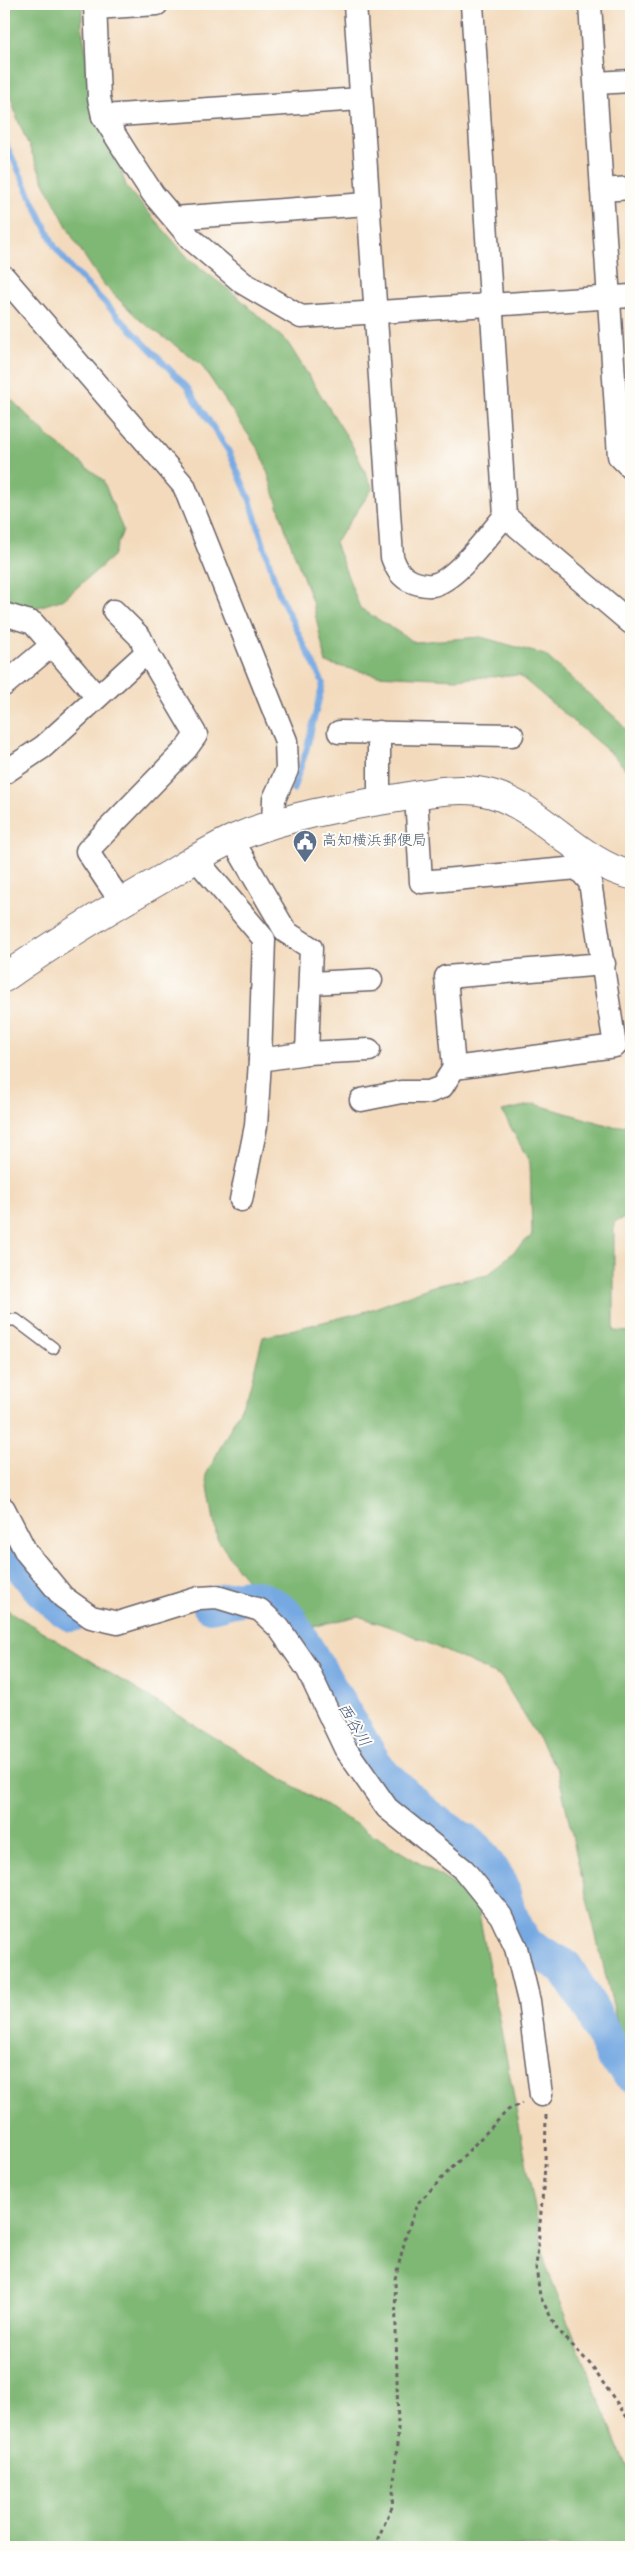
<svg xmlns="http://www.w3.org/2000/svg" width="635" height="2551" viewBox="0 0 635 2551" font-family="'Gochi Hand','Klee One',sans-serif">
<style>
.forest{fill:#7fb774;stroke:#506c58}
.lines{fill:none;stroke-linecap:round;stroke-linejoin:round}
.stream{stroke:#76a9e2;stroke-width:6}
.river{stroke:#76a9e2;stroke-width:36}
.lane-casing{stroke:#6b6268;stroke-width:14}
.street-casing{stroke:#6b6268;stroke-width:25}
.secondary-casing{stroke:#6b6268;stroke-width:30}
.path{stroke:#6b6268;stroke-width:3;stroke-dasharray:4 4;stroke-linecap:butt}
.lane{stroke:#fff;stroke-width:11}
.street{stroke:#fff;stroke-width:22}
.secondary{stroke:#fff;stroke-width:28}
.labels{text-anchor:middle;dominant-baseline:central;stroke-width:4;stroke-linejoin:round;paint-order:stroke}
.service-label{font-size:15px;fill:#4e5e75;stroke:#fdfcf7;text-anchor:start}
.water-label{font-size:16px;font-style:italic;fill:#44587e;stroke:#fdfcf7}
</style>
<rect width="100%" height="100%" fill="#fdfcf7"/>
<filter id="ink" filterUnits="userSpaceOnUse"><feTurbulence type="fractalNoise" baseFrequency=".02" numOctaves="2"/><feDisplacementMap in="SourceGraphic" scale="10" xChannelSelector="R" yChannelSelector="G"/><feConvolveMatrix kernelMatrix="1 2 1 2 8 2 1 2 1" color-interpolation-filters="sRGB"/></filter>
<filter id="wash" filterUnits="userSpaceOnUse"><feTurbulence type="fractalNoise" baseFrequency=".0096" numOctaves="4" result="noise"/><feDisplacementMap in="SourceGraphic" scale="20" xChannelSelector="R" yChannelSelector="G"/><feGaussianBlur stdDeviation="1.12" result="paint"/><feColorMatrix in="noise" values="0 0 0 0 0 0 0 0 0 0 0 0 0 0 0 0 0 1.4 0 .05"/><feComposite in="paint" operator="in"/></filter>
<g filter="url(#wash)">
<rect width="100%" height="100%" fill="#f3dabc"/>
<g class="forest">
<polygon points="4,4 82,4 82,29 94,96 127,188 190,260 238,297 288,343 351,443 373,488 335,543 360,608 414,642 481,637 545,655 617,719 631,736 631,775 614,756 519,675 455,679 376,675 326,663 313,604 286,531 262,455 200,363 141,321 102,283 74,240 44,182 17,118 4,74"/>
<polygon points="4,392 50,438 103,480 123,530 113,556 64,599 35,608 4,609"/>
<polygon points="535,1104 614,1127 631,1124 631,1216 614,1222 614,1331 631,1332 631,2079 578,1862 558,1771 501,1677 402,1631 358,1616 295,1631 259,1595 237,1568 217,1538 206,1475 248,1394 263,1337 367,1311 433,1286 488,1275 532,1235 530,1163 502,1111"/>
<polygon points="4,1608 476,1898 546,2266 631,2478 631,2547 4,2547"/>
</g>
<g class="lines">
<polyline class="stream" points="4,140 55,247 72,269 187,387 229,452 250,500 279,594 323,683 306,751 293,790"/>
<g class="river">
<path d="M 4,1536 C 16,1562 47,1600 72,1614"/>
<path d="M 210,1605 C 248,1596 254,1590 286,1615 L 377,1769 L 428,1817 L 476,1849 L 500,1883 L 508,1912 L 524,1944 L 565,1967 L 594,2014 L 612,2054 L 631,2074"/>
</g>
</g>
</g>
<g filter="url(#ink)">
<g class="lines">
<defs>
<polyline id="lane" points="4,1320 16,1320 53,1348"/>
<g id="street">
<polyline points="95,4 99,98 103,116 128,156 153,194 191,239 243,283 301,317 631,296"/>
<path d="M 355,4 L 392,557 C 396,568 401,578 413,582 C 419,584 426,586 432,585 C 455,582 489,534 505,516"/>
<polyline points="472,4 505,516 631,623"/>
<polyline points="590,4 619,456 631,468"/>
<polyline points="95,8 157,4"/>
<polyline points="596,83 631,81"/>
<polyline points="103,116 361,99"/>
<polyline points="602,190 631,188"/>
<polyline points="174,218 367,204"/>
<polyline points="4,277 184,486 286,741 287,770 274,799 273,824"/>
<polyline points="114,611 140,637 147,652"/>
<polyline points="4,614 33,623 97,697"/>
<polyline points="4,685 52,645"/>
<polyline points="339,732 512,735"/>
<polyline points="4,773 43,747 147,652 196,735 186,749 87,851 121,902"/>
<polyline points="416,795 421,882 578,868"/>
<polyline points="379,801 379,732"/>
<polyline points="232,839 286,932 311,948 307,1053 369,1050"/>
<polyline points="594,858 578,868 590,882 615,1046 454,1068 446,977 604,964"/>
<polyline points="196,859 264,939 260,1060 307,1053"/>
<polyline points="311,983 371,980"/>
<polyline points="361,1100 401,1092 429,1092 442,1087 454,1068"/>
<polyline points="241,1200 256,1126 260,1060"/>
<polyline points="4,1509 26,1552 63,1597 91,1617 118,1623 199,1598 217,1597 260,1610 279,1628 308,1670 345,1748 387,1808 464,1870 501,1916 516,1948 529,2001 541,2095"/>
</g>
<path id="secondary" d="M 4,978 C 56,941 111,908 167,876 C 189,863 210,849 233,839 C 285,816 342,807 398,798 C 426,793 463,785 492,794 C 543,809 580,863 631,875"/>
</defs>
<use href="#lane" class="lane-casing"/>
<use href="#street" class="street-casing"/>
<use href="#secondary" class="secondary-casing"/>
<g class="path">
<polyline points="546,2115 545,2167 536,2268 540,2296 557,2329 590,2364 631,2423"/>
<polyline points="374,2547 392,2507 398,2430 395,2279 406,2236 417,2204 508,2110 522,2103"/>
</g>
<use href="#lane" class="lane"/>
<use href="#street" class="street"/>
<use href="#secondary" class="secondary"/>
</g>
</g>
<defs>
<symbol id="civic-pin" viewBox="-11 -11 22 30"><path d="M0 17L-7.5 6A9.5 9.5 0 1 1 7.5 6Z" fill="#5c6f8a" stroke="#fdfcf7"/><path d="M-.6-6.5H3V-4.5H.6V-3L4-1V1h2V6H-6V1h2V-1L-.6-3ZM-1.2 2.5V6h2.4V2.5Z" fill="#fff"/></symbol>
</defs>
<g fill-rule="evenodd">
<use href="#civic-pin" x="291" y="828" width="28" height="38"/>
</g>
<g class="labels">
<g class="service-label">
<text x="322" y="842">高知横浜郵便局</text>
</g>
<g class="water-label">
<text transform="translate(352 1726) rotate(59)">西谷川</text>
</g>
</g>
<rect width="635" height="2551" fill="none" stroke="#fdfcf7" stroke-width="20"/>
</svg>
